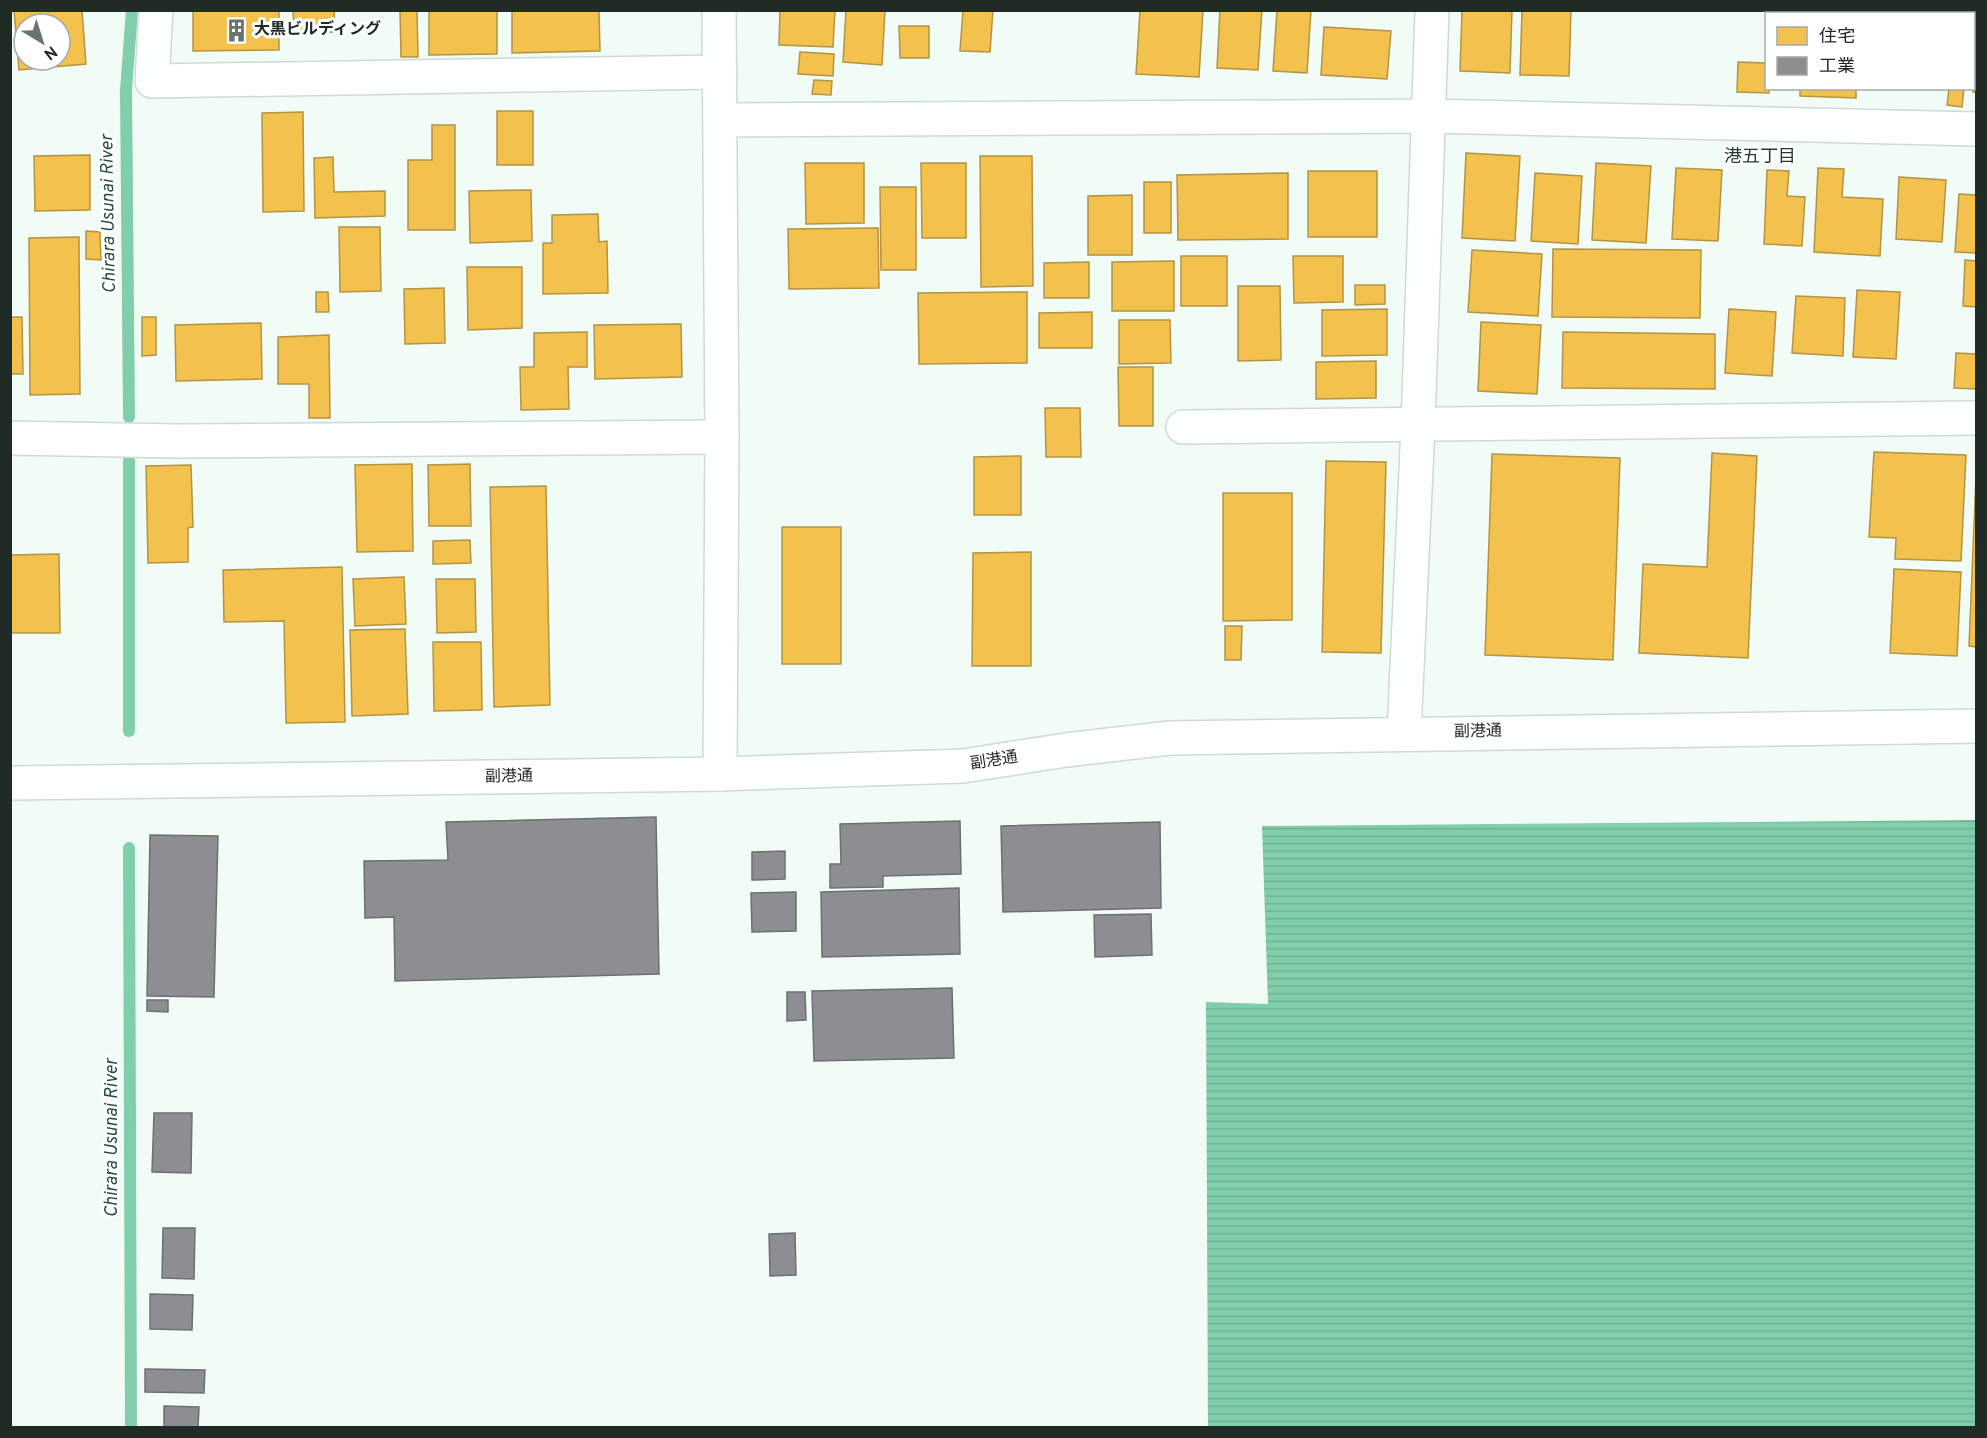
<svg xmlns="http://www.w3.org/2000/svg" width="1987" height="1438" viewBox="0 0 1987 1438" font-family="Overpass,'Noto Sans JP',sans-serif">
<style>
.water{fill:url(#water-rules)}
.homes{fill:#f2c14e;stroke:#b39442;stroke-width:1.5;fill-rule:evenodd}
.industry{fill:#8d8d92;stroke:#6d7071;stroke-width:1.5}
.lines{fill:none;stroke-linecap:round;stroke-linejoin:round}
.stream{stroke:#80ceaa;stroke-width:12}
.minor-casing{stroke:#d0d9d4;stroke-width:36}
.minor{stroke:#fdfffe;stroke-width:33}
.labels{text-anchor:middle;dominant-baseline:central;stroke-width:6;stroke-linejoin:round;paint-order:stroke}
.poi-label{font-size:16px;font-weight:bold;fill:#212b25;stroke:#fff;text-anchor:start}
.street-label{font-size:16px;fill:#212b25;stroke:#fff}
.neighbourhood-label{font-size:18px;fill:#253a2f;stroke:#fff}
.water-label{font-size:18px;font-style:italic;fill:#24503b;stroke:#fff}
</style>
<defs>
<pattern id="water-rules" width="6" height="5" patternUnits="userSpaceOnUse" patternTransform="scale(1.5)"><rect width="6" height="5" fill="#80ceaa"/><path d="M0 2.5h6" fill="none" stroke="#6eb192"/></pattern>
</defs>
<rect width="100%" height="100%" fill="#f2fcf7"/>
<polygon class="water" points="1976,820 1976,1427 1208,1427 1206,1002 1268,1004 1262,826"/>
<g class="homes">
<path d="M 14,10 L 82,10 L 86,64 L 19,70 ZM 24,24 L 60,24 L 60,60 L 24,60 Z"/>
<polygon points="193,10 279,10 279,50 193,51"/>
<polygon points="293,10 334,10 335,32 294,33"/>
<polygon points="400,10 417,10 418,57 401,57"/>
<polygon points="429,10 497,10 497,54 429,55"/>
<polygon points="512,10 599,10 600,51 512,53"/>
<polygon points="780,10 835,10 833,47 779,45"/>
<polygon points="846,10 885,11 882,65 843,62"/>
<polygon points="963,10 993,10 990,52 960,51"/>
<polygon points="1140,10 1203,10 1199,77 1136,74"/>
<polygon points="1220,10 1262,10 1258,70 1217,68"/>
<polygon points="1277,10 1311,10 1307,73 1273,71"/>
<polygon points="1462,10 1512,10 1510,73 1460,71"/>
<polygon points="1522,10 1571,10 1569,76 1520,75"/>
<rect x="1803" y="10" width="55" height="4"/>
<rect x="1870" y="10" width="58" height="4"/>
<polygon points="1976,10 1976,92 1973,92"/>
<polygon points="899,26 929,26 929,58 900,58"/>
<polygon points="1324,27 1391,31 1387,79 1321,75"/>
<polygon points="800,52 834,54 833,76 798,74"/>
<polygon points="1738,62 1766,63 1769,93 1737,92"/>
<polygon points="814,80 832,81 831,95 812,94"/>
<polygon points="1800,88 1856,88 1856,98 1800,96"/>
<polygon points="1949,88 1964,88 1962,107 1947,105"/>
<rect x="497" y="111" width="36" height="54"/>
<polygon points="303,112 304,211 263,212 262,113"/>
<polygon points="432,125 455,125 455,230 408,230 408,160 432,160"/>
<polygon points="1466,153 1520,156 1515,241 1462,238"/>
<polygon points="90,155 90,210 35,211 34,156"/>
<polygon points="980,156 1032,156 1033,286 981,287"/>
<polygon points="333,157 334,192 385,191 385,216 315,218 314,158"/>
<polygon points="805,163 864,163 864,223 806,224"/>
<polygon points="921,163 966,163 966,238 922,238"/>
<polygon points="1596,163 1651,166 1646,243 1592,240"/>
<polygon points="1676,168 1722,170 1718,241 1672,239"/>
<polygon points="1818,168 1844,169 1842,197 1883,199 1880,256 1814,252"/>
<polygon points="1767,170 1789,171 1787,196 1805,197 1802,246 1764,244"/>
<rect x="1308" y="171" width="69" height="66"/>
<polygon points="1288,173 1288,239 1178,240 1177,175"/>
<polygon points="1535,173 1582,176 1578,244 1531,241"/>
<polygon points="1899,177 1946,180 1942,242 1896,239"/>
<rect x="1144" y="182" width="27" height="51"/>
<polygon points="880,187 916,187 916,270 881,270"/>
<polygon points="531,190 532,241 470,243 469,191"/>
<polygon points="1959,194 1976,195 1976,253 1955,252"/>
<polygon points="1132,195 1132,255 1088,255 1088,196"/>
<polygon points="598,214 599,242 607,241 608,293 543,294 543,243 552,243 552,215"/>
<polygon points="339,227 380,227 381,291 340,292"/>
<polygon points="878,228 879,288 789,289 788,229"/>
<polygon points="86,231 100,232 101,260 86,259"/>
<polygon points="79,237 80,394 30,395 29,238"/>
<polygon points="1553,249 1701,250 1700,318 1552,317"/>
<polygon points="1472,250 1542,254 1538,316 1468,312"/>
<rect x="1181" y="256" width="46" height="50"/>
<polygon points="1293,256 1343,256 1343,302 1294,303"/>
<polygon points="1965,260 1976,261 1976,307 1963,306"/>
<polygon points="1174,261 1174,311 1112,311 1112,262"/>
<polygon points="1089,262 1089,298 1044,298 1044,263"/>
<polygon points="467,267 522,267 522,328 468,330"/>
<polygon points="1355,285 1385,285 1385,304 1355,305"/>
<polygon points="1238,286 1280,286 1281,360 1238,361"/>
<polygon points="444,288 445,343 405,344 404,289"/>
<polygon points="1857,290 1900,292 1896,359 1853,357"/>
<polygon points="316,292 328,292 329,312 316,312"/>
<polygon points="1027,292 1027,363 919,364 918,293"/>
<polygon points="1796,296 1845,298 1843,356 1792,353"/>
<polygon points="1387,309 1387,355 1322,356 1322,310"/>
<polygon points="1729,309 1776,312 1772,376 1725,373"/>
<polygon points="1092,312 1092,348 1039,348 1039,313"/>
<polygon points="10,317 22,317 23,374 10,374"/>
<polygon points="142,317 156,317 156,355 142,356"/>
<polygon points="1119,320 1170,320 1171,363 1119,364"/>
<polygon points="1481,322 1541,325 1537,394 1478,391"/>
<polygon points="261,323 262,379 176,381 175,325"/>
<polygon points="681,324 682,377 595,379 594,325"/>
<polygon points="587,332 587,367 568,367 569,409 521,410 520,367 534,367 534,333"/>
<polygon points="1563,332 1715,334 1715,389 1562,388"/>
<polygon points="329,335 330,418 309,418 309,384 278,384 278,337"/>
<polygon points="1956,353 1976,354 1976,389 1954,388"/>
<polygon points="1376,361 1376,398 1316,399 1316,362"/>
<polygon points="1118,367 1153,367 1153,426 1119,426"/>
<polygon points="1045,408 1080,408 1081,457 1046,457"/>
<polygon points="1874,452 1966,455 1961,561 1895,559 1896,538 1869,537"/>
<polygon points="1712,453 1757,456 1748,658 1639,653 1643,564 1707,567"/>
<polygon points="1492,454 1620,458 1613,660 1485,655"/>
<polygon points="1021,456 1021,515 974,515 974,457"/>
<polygon points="1326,461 1386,462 1381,653 1322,652"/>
<polygon points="412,464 413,551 357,552 355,465"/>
<polygon points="470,464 471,526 429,526 428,465"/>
<polygon points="191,465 193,527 188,528 188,562 148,563 146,466"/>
<polygon points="1976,476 1976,647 1969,646"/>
<polygon points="546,486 550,705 494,707 490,487"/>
<polygon points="1223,493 1292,493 1292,620 1223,621"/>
<rect x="782" y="527" width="59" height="137"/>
<polygon points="470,540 471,563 433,564 433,541"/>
<polygon points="1031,552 1031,666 972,666 973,553"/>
<polygon points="59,554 60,633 10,633 10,555"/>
<polygon points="342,567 345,722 286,723 284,621 224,622 223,570"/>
<polygon points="1894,569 1961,572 1957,656 1890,653"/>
<polygon points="404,577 406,624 355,626 353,579"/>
<polygon points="436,579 475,579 476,632 437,633"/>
<polygon points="1225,626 1242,626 1241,660 1225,660"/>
<polygon points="405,629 408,714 352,716 350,630"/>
<polygon points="433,642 481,642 482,710 434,711"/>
</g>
<g class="industry">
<polygon points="656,817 659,974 395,981 394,917 365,918 364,861 448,860 446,822"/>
<polygon points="960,821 961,874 883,876 883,887 830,888 830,864 841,864 840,824"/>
<polygon points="1160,822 1161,908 1003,912 1001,826"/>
<polygon points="150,835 218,836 214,997 147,996"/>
<polygon points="785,851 785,879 752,880 752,852"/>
<polygon points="959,888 960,954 822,957 821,892"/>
<polygon points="796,892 796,931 752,932 751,893"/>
<polygon points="1151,914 1152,955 1095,957 1094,915"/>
<polygon points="952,988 954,1058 814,1061 812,991"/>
<polygon points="787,992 805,992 806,1020 787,1021"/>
<polygon points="147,1000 168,1000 168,1012 147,1011"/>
<polygon points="154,1113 192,1113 191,1173 152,1172"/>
<polygon points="163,1228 195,1228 194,1279 162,1278"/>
<polygon points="795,1233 796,1275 770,1276 769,1234"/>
<polygon points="150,1294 193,1295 192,1330 150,1329"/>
<polygon points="145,1369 205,1370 204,1393 145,1392"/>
<polygon points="164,1406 199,1407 198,1428 164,1428"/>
</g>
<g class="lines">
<g class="stream">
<polyline points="129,417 126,90 132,10"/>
<polyline points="129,731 129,461"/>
<polyline points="129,848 131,1428"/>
</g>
<defs>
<g id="minor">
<polyline points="156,10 152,81 720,72"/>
<polyline points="719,10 722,437 720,774"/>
<polyline points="720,120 1428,116 1976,129"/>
<polyline points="1183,427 1976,418"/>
<polyline points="10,438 178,441 722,437"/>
<polyline points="1404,733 1418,425 1432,10"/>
<polyline points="10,783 720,774 963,766 1066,750 1170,738 1976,726"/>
</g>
</defs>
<use href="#minor" class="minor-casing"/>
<use href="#minor" class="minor"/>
</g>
<defs>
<symbol id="building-bare" viewBox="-9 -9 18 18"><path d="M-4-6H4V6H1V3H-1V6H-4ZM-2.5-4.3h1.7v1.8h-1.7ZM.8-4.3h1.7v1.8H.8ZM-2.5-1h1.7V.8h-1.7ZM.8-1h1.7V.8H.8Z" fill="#6a746e" stroke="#fff" stroke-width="2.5" paint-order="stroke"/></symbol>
</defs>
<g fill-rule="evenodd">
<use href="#building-bare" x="220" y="14" width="33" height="33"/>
</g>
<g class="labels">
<g class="poi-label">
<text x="254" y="30">大黒ビルディング</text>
</g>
<g class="street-label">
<text transform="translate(1478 732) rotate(-1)">副港通</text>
<text transform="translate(994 761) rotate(-9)">副港通</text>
<text transform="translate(509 777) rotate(-1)">副港通</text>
</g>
<g class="neighbourhood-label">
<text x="1760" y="157">港五丁目</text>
</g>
<g class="water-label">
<text transform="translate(109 214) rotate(-91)">Chirara Usunai River</text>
<text transform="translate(112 1138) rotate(-90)">Chirara Usunai River</text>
</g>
</g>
<rect width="1987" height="1438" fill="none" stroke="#212b25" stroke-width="24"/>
<rect x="1765" y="12" width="210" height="78" fill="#ffffff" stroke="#a6aaa8" stroke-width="1.5"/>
<rect x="1777" y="27" width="30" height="18" fill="#f2c14e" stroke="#a6aaa8" stroke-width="1.5"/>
<text x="1819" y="42" font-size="18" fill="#212b25">住宅</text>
<rect x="1777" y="57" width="30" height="18" fill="#8d8d92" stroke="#a6aaa8" stroke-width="1.5"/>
<text x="1819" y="72" font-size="18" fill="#212b25">工業</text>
<g transform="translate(42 42) rotate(142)"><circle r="28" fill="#ffffff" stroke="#a6aaa8" stroke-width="1.5"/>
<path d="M0-4.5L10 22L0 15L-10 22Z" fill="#6a746e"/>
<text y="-9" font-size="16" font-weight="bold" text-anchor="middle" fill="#212b25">N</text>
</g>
</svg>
